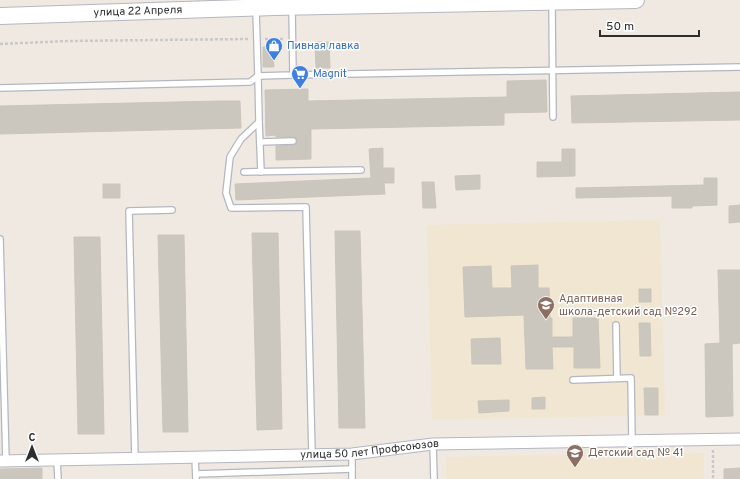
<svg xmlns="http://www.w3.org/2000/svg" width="740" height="479" viewBox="0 0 740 479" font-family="Overpass,sans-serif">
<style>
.education{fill:#f0e6d1}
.building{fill:#cbc7bf;stroke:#cbc5ba}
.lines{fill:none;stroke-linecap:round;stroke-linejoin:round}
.lane-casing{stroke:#b4b7c1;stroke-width:8}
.street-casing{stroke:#b4b7c1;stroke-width:13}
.secondary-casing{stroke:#b4b7c1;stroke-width:18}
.path{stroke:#c9c9c9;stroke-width:2.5;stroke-dasharray:3 2;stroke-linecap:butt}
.lane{stroke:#fff;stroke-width:5.5}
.street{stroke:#fff;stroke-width:11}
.secondary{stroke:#fff;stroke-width:16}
.labels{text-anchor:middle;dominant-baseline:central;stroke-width:3;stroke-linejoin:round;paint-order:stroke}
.street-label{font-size:11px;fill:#2e2e2e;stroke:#fff}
.shop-label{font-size:11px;fill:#366cbe;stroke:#fff;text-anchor:start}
.education-label{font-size:11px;fill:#785e54;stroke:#fff;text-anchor:start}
</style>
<rect width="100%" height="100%" fill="#efe9e1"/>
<g class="education">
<polygon points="660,220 665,415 432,420 427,225"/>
<polygon points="704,453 704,479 446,479 446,457"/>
</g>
<g class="building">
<polygon points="315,42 329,42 330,68 316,68"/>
<polygon points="263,47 273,47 274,67 263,67"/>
<polygon points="546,80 547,112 504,113 504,125 311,129 311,159 276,160 276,146 295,145 297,143 297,139 293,137 276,137 276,135 266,136 265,90 308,89 308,101 507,97 507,81"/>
<polygon points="740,92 740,120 572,123 571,96"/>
<polygon points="218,101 240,101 241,128 0,134 0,106"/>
<polygon points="383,148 383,168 394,168 394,183 384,183 385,194 236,200 235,184 371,178 369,149"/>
<polygon points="562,149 575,149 575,176 537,177 537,162 562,162"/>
<polygon points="480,175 480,189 456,190 455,176"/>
<polygon points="704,178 717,178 717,205 692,206 692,208 672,208 672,196 576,198 576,188 704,185"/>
<polygon points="422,182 434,182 436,208 423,208"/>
<rect x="103" y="184" width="17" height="14"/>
<polygon points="740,205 740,222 729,223 729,206"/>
<polygon points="335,231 360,231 365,428 339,428"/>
<polygon points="252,233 278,233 282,429 257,430"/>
<polygon points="158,235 184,235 188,432 163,432"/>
<polygon points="74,237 100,237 104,434 78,434"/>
<polygon points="538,265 538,288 549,288 550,318 552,318 552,337 573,337 573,318 598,318 600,368 574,368 574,347 552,347 553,369 526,369 524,315 465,317 463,267 491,266 492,288 512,288 511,266"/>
<polygon points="718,270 740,270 740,343 732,344 733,416 706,417 705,344 720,343"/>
<rect x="639" y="289" width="12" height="13"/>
<polygon points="639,323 650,323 651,356 640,356"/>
<polygon points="498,338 500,338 501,364 472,364 471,339"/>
<polygon points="644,388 658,388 658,415 645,415"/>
<polygon points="545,397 545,409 532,409 532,398"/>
<polygon points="509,400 509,411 479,413 478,401"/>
<polygon points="42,468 42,479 0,479 0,469"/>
<polygon points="740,468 740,479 724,479 724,469"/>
</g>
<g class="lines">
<defs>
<g id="lane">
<polyline points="552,3 553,117"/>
<polyline points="292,8 293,75 258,76 259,122 241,139 230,157 226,193 231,208 306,207 312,455"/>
<polyline points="293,75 740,67"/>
<polyline points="0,88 250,82 258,76 256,9"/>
<polyline points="259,122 261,172"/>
<polyline points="260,142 293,141"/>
<polyline points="244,172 361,170"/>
<polyline points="0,239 6,461"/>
<polyline points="616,325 617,378"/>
<polyline points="573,380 631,378 632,441"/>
<polyline points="433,444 434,479"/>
<polyline points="352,454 352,479"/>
<polyline points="195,457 196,479"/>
<polyline points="135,459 129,211 172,210"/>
<polyline points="57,460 58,479"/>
<polyline points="196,474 352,469"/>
</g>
<g id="street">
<path id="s1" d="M 0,461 L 352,454 L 433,444 L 740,439"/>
</g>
<g id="secondary">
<path id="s2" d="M 0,16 L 274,7 L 636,0"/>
</g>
</defs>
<use href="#lane" class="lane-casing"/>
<use href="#street" class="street-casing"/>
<use href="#secondary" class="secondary-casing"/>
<g class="path">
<polyline points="265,39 284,39"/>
<polyline points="0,44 68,41 248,39"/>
<polyline points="713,450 713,479"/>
</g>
<use href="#lane" class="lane"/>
<use href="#street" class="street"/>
<use href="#secondary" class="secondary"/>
</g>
<defs>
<symbol id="shop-pin" viewBox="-11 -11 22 30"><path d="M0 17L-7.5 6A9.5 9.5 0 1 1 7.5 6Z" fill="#3f7fe0" stroke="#fff"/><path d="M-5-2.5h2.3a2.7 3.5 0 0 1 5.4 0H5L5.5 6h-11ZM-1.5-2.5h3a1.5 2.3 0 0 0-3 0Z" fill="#fff"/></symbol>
<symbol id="supermarket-pin" viewBox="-11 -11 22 30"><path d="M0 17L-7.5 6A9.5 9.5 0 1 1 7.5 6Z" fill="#3f7fe0" stroke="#fff"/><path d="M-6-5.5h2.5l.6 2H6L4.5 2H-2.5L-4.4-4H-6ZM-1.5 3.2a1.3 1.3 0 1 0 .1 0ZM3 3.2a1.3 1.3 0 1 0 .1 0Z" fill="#fff"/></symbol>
<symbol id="school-pin" viewBox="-11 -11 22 30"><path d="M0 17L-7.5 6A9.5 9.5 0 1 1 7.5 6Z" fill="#8d6e63" stroke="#fff"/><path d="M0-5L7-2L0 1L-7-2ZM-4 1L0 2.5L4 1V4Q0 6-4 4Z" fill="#fff"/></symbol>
</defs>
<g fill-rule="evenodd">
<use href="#shop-pin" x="264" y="36" width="20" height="27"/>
<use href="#supermarket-pin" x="290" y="64" width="20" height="27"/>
<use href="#school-pin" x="536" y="295" width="20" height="27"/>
<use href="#school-pin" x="565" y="443" width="20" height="27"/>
</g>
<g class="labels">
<g class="street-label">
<text stroke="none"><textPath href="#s2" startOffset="138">улица 22 Апреля</textPath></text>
<text stroke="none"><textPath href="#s1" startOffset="370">улица 50 лет Профсоюзов</textPath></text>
</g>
<g class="shop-label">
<text x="287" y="46">Пивная лавка</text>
<text x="313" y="74">Magnit</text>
</g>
<g class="education-label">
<text x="559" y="299">Адаптивная<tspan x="559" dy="13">школа-детский сад №292</tspan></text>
<text x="588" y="453">Детский сад № 41</text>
</g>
</g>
<g transform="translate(32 447)" stroke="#ffffff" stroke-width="3" paint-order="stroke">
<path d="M0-3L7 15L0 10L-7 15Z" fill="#2e2e2e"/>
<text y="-6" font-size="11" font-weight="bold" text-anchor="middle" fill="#2e2e2e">С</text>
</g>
<path d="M600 30v6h99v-6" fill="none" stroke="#2e2e2e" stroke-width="2"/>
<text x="606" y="30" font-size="12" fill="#2e2e2e" stroke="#ffffff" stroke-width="3" paint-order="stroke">50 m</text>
</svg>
